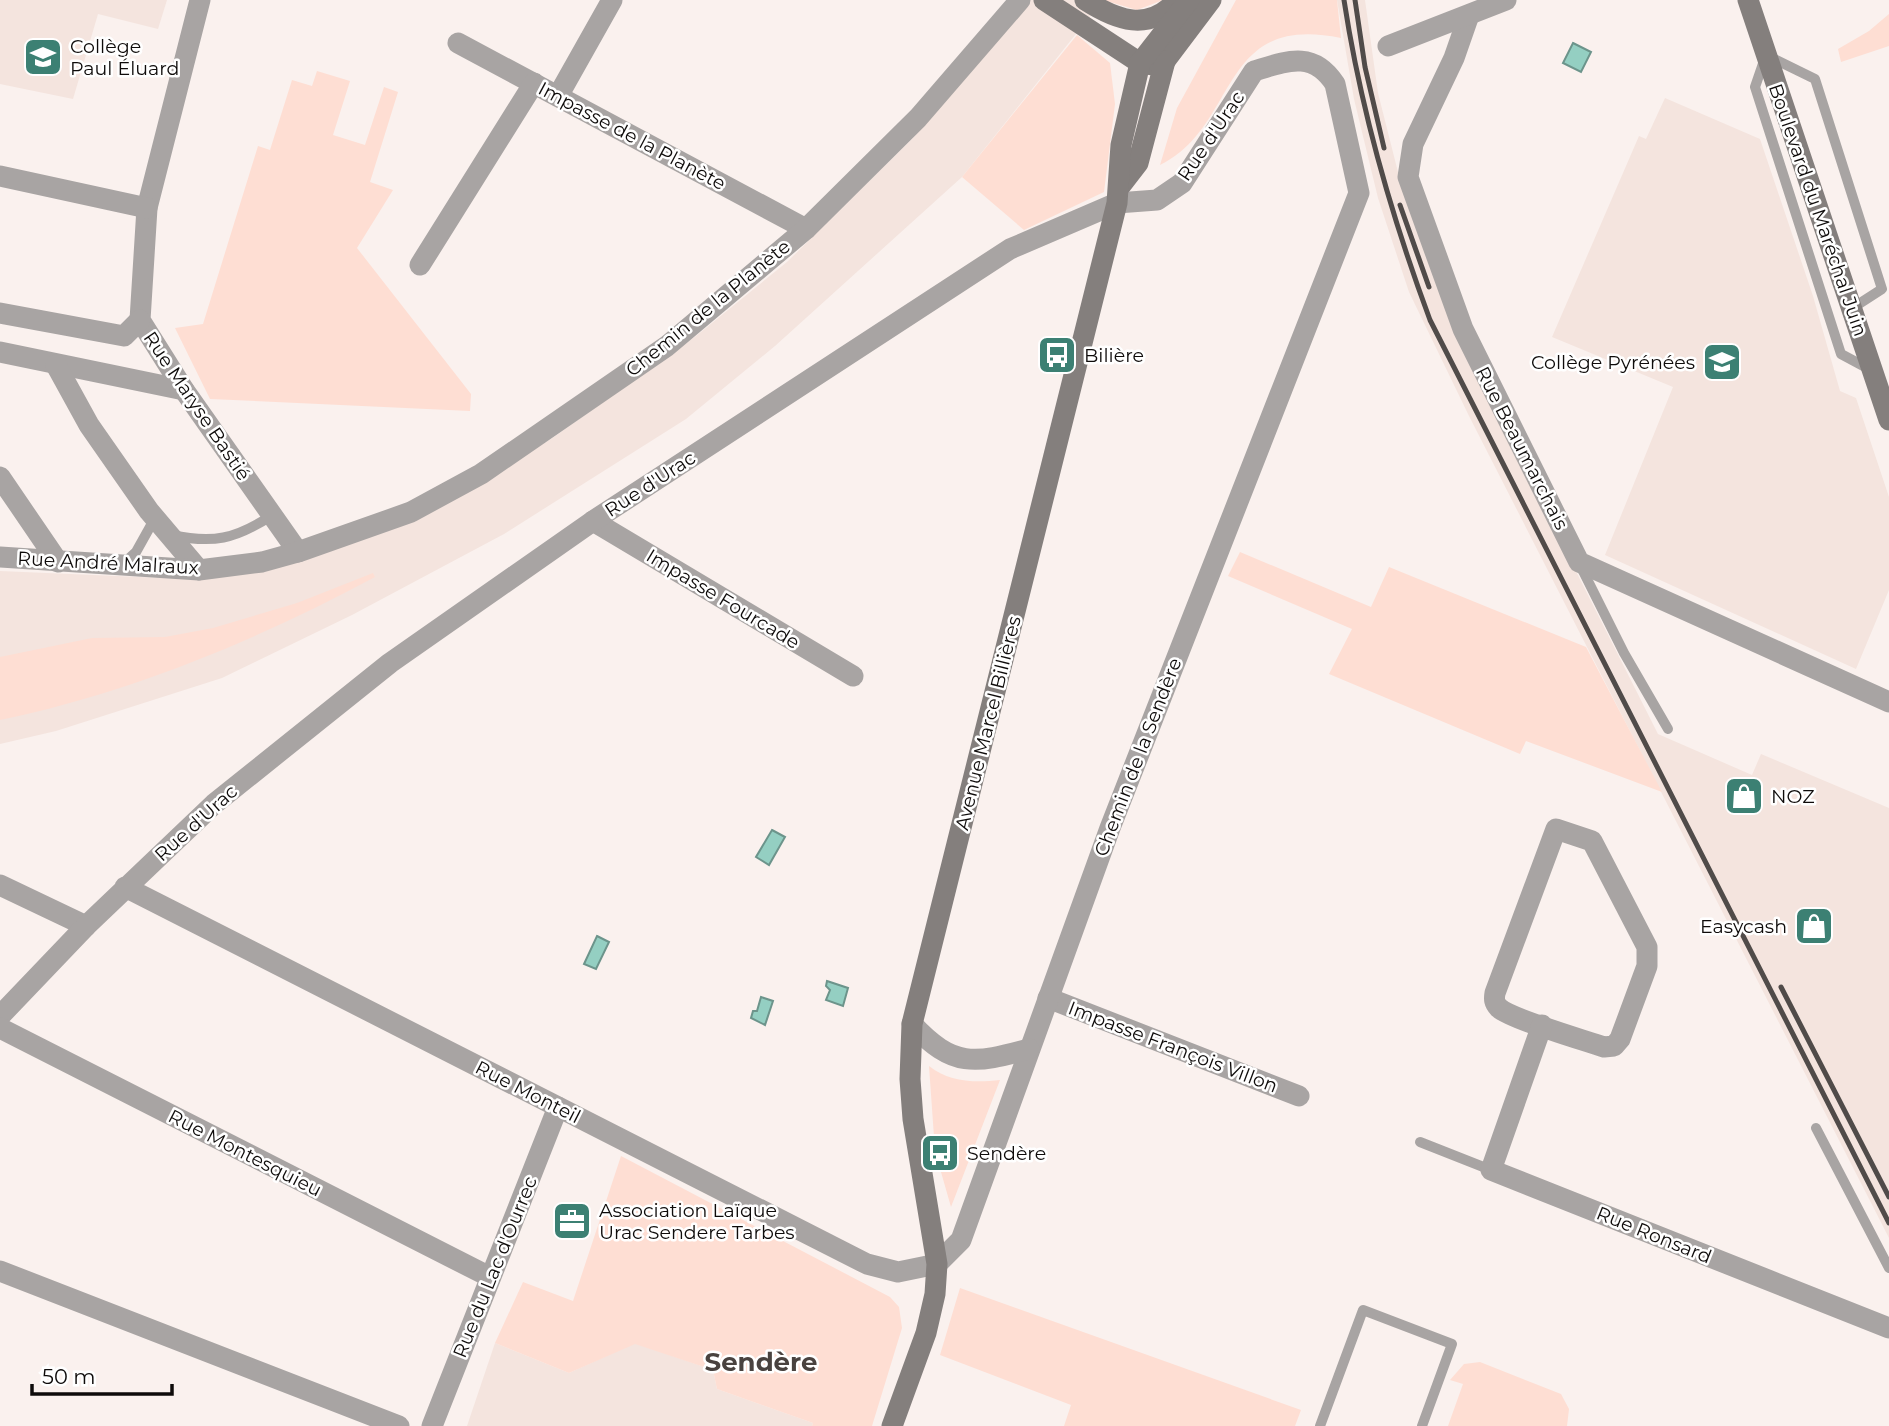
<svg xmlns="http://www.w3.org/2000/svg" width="1889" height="1426" viewBox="0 0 1889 1426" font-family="Montserrat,sans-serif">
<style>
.built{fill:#f4e4de}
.green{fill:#feded3}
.water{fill:#94cfc2;stroke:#6c948b;stroke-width:2}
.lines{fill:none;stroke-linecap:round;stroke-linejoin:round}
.lane{stroke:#a8a4a3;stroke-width:10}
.street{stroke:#a8a4a3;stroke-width:21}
.secondary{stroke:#847f7d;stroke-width:21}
.rail{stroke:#504b49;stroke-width:5}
.labels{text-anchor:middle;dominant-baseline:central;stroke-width:5;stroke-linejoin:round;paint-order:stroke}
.poi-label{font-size:19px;fill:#0e0b0a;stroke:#fff;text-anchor:start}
.street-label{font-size:19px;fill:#0e0b0a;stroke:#fff}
.district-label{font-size:26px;font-weight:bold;fill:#49423f;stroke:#fff}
</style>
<rect width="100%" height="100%" fill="#faf1ee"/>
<g class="built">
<polygon points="0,0 167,0 158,29 98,14 73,99 0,84"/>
<polygon points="1029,0 1103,0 962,177 775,346 686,419 504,534 352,615 222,678 56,731 0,744 0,571 187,579 411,520 551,439 696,336 787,262 912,139"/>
<polygon points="1337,0 1365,0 1378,93 1402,188 1454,329 1658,734 1752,775 1761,754 1889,808 1889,1238 1469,416 1409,292 1378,198 1354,99"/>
<polygon points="1665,98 1760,139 1813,296 1840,391 1856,398 1889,497 1889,590 1856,669 1605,555 1673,387 1552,337 1639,136 1646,139"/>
<polygon points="495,1343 569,1373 635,1343 713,1370 717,1389 813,1423 812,1426 467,1426"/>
</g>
<g class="green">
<polygon points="1103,0 1163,0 1137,10"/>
<path d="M 1236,0 L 1337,0 L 1341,38 C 1217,12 1240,126 1160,165 L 1177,108 Z"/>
<polygon points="1889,14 1889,46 1841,62 1838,49 1869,31"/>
<polygon points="1077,35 1110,63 1115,104 1104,192 1024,230 962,177"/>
<polygon points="317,71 350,81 333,135 365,145 384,87 398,92 370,182 393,190 357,248 471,394 470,411 210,399 175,328 203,324 258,146 270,150 292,80 312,86"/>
<polygon points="1240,552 1371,607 1389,567 1586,647 1662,792 1526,741 1520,754 1329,674 1352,629 1228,576"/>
<path d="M 373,573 L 375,577 C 258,640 130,693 0,720 L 0,657 L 92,638 L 165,637 L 213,628 L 297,603 Z"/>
<path d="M 929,1066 C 949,1082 974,1083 1000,1080 L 951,1207 L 935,1151 Z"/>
<polygon points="621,1156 890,1297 899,1307 902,1328 872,1426 812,1426 813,1423 717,1389 713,1370 635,1344 569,1373 495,1343 523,1282 573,1301"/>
<polygon points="960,1288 1301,1410 1295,1426 1064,1426 1071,1405 940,1355"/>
<polygon points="1480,1362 1561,1394 1569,1409 1567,1426 1448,1426 1463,1384 1450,1380 1464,1364"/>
</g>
<g class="water">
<polygon points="1573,43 1591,52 1581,72 1563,63"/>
<polygon points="772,830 785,837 769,865 756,857"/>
<polygon points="597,936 609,942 596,969 584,964"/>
<polygon points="827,981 848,988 843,1006 826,1000 830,990 826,986"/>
<polygon points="761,997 773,1001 765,1025 751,1018 753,1011 757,1011"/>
</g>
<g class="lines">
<g class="lane">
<polyline points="1851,309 1882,289 1815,79 1766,55 1755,87 1841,354 1869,369"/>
<path d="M 172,535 C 213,544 235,539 271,516"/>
<polyline points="124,563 136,552 155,518"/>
<polyline points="1580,565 1624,653 1668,729"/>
<polyline points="1816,1128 1889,1268"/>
<polyline points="1420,1142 1491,1170"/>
<polyline points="1320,1426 1363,1310 1452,1344 1422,1426"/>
</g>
<g class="street">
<polyline points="200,0 147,208 140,320 184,390 298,552"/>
<polyline points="1469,15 1454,58 1413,144 1408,177 1463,329 1579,562 1889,702"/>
<polyline points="458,43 806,229"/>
<polyline points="1388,46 1506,0"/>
<polyline points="558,96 612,0"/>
<polyline points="0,176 147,208"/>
<polyline points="420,265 534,83"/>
<polyline points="0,313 124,336 140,320"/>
<polyline points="0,352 184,390"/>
<polyline points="56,365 89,425 149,511 199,570"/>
<polyline points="0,477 58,562"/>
<polyline points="593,521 853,676"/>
<polyline points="0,557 199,570 262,562 298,552 411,512 481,474 667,346 806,229 918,118 1020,0"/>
<path d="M 1556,829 L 1592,841 L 1647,947 L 1647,966 L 1620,1039 L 1614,1046 L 1604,1047 C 1584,1040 1511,1019 1499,1008 C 1494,1003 1494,999 1495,993 Z"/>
<polyline points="0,885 86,926"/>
<polyline points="1048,998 1299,1096"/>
<path d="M 0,1016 L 86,926 L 214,804 L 390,663 L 593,521 L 1010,249 L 1117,203 L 1157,200 L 1182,183 L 1254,71 C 1287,61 1313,50 1335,84 L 1359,193 L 1110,828 L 961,1240 L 937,1264 L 898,1272 L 867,1264 L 125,887"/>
<path d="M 912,1024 C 953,1068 974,1064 1029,1049"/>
<polyline points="1542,1025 1491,1170 1889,1328"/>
<polyline points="0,1028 490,1277"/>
<polyline points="0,1271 399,1426"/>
<polyline points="432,1426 558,1107"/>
</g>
<g class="secondary">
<polyline points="1044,0 1140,63 1154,65 1165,61 1211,0"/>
<path d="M 1085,0 C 1116,20 1149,33 1177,0"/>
<polyline points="1748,0 1889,420"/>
<polyline points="1121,185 1138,163 1165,61"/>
<polyline points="892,1426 926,1333 935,1294 937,1264 913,1119 910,1079 912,1024 1117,203 1121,145 1140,63 1189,0"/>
</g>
<g class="rail">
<path d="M 1344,0 C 1361,111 1391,215 1430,320 L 1889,1223"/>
<polyline points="1355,0 1365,67 1384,148"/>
<polyline points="1400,205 1429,287"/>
<polyline points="1781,987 1889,1197"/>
</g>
</g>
<defs>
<symbol id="school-square" viewBox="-11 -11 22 22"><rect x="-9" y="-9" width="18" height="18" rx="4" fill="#3c8073" stroke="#fff"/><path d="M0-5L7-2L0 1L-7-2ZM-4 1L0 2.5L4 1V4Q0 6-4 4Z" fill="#fff"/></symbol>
<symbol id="bus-square" viewBox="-11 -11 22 22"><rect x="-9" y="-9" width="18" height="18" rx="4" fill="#3c8073" stroke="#fff"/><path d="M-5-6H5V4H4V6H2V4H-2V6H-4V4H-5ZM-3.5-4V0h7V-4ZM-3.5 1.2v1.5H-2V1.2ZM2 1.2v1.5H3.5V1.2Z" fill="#fff"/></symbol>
<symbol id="shop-square" viewBox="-11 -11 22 22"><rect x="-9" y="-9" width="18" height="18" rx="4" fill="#3c8073" stroke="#fff"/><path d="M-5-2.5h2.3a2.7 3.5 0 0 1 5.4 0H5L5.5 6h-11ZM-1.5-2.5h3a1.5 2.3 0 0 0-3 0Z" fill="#fff"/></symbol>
<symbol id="office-square" viewBox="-11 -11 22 22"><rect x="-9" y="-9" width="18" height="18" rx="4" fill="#3c8073" stroke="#fff"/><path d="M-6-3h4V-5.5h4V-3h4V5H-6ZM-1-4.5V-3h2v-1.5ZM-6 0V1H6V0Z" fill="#fff"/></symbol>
</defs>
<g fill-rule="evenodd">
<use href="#school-square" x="21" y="35" width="44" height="44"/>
<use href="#bus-square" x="1035" y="333" width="44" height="44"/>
<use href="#school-square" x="1700" y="340" width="44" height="44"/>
<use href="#shop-square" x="1722" y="774" width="44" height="44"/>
<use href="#shop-square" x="1792" y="904" width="44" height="44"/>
<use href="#bus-square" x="918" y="1131" width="44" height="44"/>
<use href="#office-square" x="550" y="1199" width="44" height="44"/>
</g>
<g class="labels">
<g class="poi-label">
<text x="70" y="46">Collège<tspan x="70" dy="22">Paul Éluard</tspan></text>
<text x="1084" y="355">Bilière</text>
<text x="1695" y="362" text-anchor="end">Collège Pyrénées</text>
<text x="1771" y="796">NOZ</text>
<text x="1787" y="926" text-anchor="end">Easycash</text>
<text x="967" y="1153">Sendère</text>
<text x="599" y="1210">Association Laïque<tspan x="599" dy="22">Urac Sendere Tarbes</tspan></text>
</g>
<g class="street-label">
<text transform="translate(632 136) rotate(28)">Impasse de la Planète</text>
<text transform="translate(1211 136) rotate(-56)">Rue d'Urac</text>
<text transform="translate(1818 210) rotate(71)">Boulevard du Maréchal Juin</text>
<text transform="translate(708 308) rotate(-39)">Chemin de la Planète</text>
<text transform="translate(197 406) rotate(56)">Rue Maryse Bastié</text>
<text transform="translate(1522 448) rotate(63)">Rue Beaumarchais</text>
<text transform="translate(650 484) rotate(-33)">Rue d'Urac</text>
<text transform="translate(108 563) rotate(3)">Rue André Malraux</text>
<text transform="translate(723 599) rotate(31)">Impasse Fourcade</text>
<text transform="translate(988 723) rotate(-76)">Avenue Marcel Billières</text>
<text transform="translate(1138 757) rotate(-69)">Chemin de la Sendère</text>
<text transform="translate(196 823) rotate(-42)">Rue d'Urac</text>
<text transform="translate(1173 1047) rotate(21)">Impasse François Villon</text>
<text transform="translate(528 1092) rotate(27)">Rue Monteil</text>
<text transform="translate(245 1153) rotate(27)">Rue Montesquieu</text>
<text transform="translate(1654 1235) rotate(22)">Rue Ronsard</text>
<text transform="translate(495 1267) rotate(-68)">Rue du Lac d'Ourrec</text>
</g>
<g class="district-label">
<text x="761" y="1362">Sendère</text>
</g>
</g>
<path d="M32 1384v10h140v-10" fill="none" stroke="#0e0b0a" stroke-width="3.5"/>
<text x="42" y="1384" font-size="21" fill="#0e0b0a" stroke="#ffffff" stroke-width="5" paint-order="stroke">50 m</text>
</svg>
